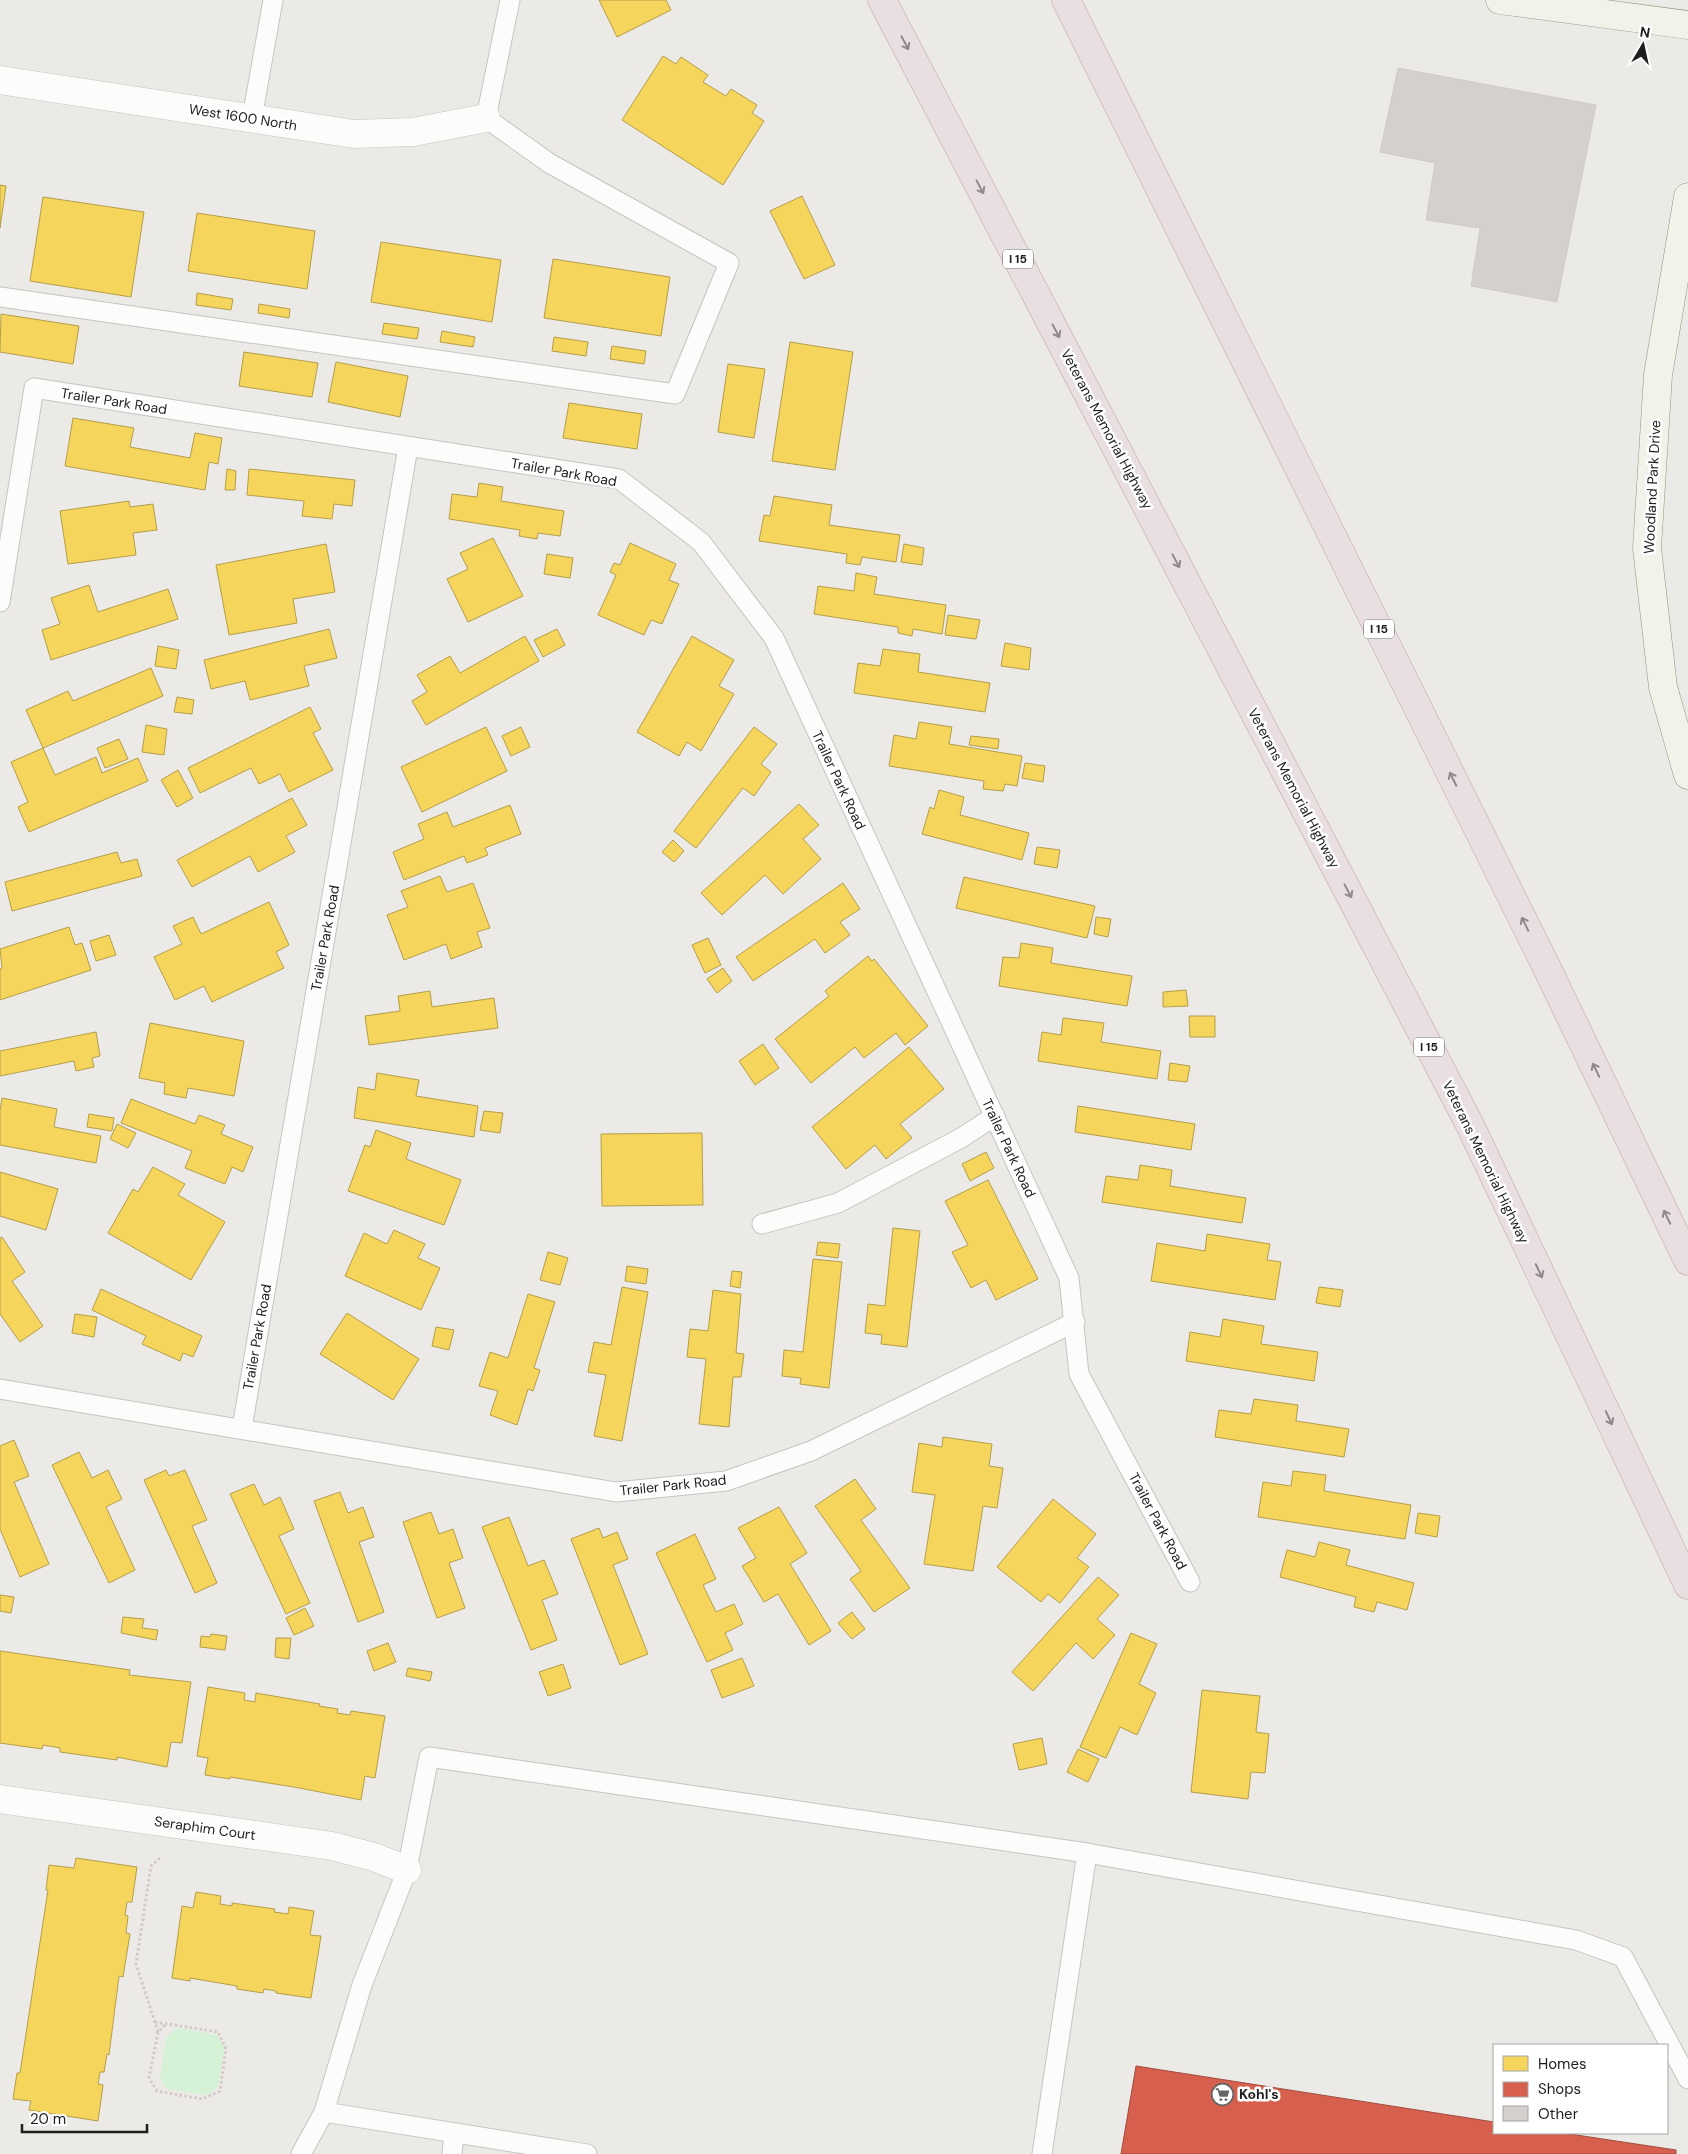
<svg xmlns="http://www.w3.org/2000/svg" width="1688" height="2154" viewBox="0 0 1688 2154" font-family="'DM Sans',sans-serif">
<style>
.park{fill:#d5f2d6}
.homes{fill:#f6d55c;stroke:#b59e49}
.shops{fill:#d6604d;stroke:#9f4c3f}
.building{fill:#d3d0cd;stroke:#cfccc8}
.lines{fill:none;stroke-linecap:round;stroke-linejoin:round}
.lane-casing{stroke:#c5c4c3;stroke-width:21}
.street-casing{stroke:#c5c4c3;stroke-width:29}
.secondary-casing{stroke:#93957f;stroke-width:29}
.highway-casing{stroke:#c09fa7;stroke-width:29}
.path{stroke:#d5c9c7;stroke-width:3;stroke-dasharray:2.5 2.5;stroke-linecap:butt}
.lane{stroke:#fcfcfb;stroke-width:19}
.street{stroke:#fcfcfb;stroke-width:28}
.secondary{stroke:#f2f2ea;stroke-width:28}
.highway{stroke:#e9dfe0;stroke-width:28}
.oneway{stroke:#8e8889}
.labels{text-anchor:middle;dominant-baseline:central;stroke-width:5;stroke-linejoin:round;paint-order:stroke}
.shield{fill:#fff;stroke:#626262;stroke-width:1}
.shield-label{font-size:12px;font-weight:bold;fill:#1e1e1e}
.street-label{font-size:14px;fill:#1e1e1e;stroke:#fff}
.poi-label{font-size:14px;font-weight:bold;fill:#1e1e1e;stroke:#fff;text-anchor:start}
</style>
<rect width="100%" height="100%" fill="#eceae7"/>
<polygon class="park" points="177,2028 217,2035 225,2046 218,2087 207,2095 167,2089 160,2078 166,2037"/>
<g class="homes">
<polygon points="599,0 666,0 671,10 617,37"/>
<polygon points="663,56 676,64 681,57 708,75 703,82 726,96 731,89 757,105 752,113 764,121 723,185 622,120"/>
<polygon points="0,185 6,186 0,228"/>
<polygon points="802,196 835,265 804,279 770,211"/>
<polygon points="43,197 144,212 131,297 30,281"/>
<polygon points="197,213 315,231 307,289 188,271"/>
<polygon points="381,242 501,260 492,322 371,302"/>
<polygon points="553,259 670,277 661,336 544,318"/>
<polygon points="197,293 233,299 231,310 196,305"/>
<polygon points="259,304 290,309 289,318 258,313"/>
<polygon points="1,314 79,326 73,364 0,352"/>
<polygon points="384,323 419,328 417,339 382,334"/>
<polygon points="442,331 475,337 473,347 440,342"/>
<polygon points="554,337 588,342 586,356 552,351"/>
<polygon points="790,342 853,352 835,470 772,461"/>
<polygon points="612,346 646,351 644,364 610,359"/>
<polygon points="244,352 318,363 312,397 239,386"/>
<polygon points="336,362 408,376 400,417 328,402"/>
<polygon points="728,364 765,369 754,438 718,432"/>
<polygon points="569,403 642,414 637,449 563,438"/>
<polygon points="73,418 134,428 130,447 190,458 195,433 222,438 218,464 209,462 205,490 65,466"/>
<polygon points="227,469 236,471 235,490 225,490"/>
<polygon points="249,469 355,480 352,506 334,504 332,519 302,516 304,501 247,495"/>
<polygon points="479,483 503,487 501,501 564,511 560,536 538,533 537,539 519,536 520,530 449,519 452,494 477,497"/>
<polygon points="774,496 832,505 829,525 900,535 896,562 862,557 860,565 846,563 847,554 759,541 764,515 770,516"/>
<polygon points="129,501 130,507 153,504 157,530 133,533 136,555 68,564 60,511"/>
<polygon points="493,538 523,596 468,622 447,579 468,569 460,553"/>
<polygon points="630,543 676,564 669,580 679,584 662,624 651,620 644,635 598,615 616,575 610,572 614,563 620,565"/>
<polygon points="326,544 335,592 293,599 297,623 229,635 216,565"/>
<polygon points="904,544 924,548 922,565 901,562"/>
<polygon points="547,554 573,558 570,578 544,574"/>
<polygon points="856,573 877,577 874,594 946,605 942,634 913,629 912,636 898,633 898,627 814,614 818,586 854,591"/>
<polygon points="89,585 98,612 168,589 178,619 51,660 42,630 60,624 51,598"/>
<polygon points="948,615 980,620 976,639 945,635"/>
<polygon points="329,629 337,658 304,666 309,686 250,700 245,681 211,689 204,660"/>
<polygon points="557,629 565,645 543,657 534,640"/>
<polygon points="525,636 539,661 426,725 412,701 427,692 417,675 450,656 460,673"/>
<polygon points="692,636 734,660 719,686 734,694 701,751 687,742 679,756 637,732"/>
<polygon points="1005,643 1031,648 1029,670 1001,666"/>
<polygon points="158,646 179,650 176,669 155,666"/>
<polygon points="883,649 920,654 918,672 990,683 985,712 854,693 858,663 880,666"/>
<polygon points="151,668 163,696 43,748 26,710 68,691 73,701"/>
<polygon points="177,697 194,700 192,714 174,712"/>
<polygon points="310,707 321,729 313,733 333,770 289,792 280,774 259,784 251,768 200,793 188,768"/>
<polygon points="919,722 952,727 949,744 1022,756 1017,786 1005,784 1003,791 983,789 984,781 889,766 894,735 916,739"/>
<polygon points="146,725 167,729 164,755 142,752"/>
<polygon points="486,727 507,771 422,812 401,767"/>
<polygon points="521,727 530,747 511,756 502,736"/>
<polygon points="754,727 777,744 761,764 771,772 754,796 743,788 696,848 674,831"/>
<polygon points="971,736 999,739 998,749 969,745"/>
<polygon points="119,739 128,759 105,768 97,748"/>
<polygon points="43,748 55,775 96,757 102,773 138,758 148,781 29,832 18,807 28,802 11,762"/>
<polygon points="1025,763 1045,766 1043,782 1022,778"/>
<polygon points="178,770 193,798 177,807 161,780"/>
<polygon points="939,790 964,797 960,815 1029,833 1022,860 922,834 930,807 934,809"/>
<polygon points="292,798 307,825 286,836 295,852 258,872 250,856 192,887 177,860"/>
<polygon points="799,804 819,825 803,839 821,859 783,894 765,875 722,915 701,893"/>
<polygon points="510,805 521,834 485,848 488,855 467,863 464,856 404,880 393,852 424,839 418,824 447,812 453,827"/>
<polygon points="673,840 684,851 674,862 662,852"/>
<polygon points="1037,847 1060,850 1057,868 1034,864"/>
<polygon points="117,852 121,863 137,859 142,876 12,911 5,882"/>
<polygon points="440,876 447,892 473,883 490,928 477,932 482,947 451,959 446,944 404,960 387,915 408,907 401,891"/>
<polygon points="964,877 1095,906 1087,938 956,908"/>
<polygon points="843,883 860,909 840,922 850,935 825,953 815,939 753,981 736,957"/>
<polygon points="269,902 289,945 276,952 284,968 212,1002 204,986 175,1000 154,957 182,944 173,926 193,917 201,934"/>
<polygon points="1096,917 1111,919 1108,937 1094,934"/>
<polygon points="69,927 75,945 82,943 91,970 0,1000 0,969 2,968 0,949"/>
<polygon points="109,935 116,955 96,961 90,941"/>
<polygon points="708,938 721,965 705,973 692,945"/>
<polygon points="1021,943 1053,948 1051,963 1132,976 1127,1006 999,986 1003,957 1019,958"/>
<polygon points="868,956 872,961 874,959 928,1026 905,1045 896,1033 864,1058 855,1047 811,1083 775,1039 829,996 825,991"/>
<polygon points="723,968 732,981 717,993 707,979"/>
<polygon points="1186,990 1188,1006 1163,1007 1163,992"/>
<polygon points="430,991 432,1007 494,998 498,1028 369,1045 365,1016 400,1011 398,996"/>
<polygon points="1189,1016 1215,1016 1215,1037 1190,1037"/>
<polygon points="1063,1018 1104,1023 1101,1042 1161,1051 1157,1079 1038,1061 1042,1032 1061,1035"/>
<polygon points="150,1023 244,1041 234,1096 188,1088 186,1098 164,1094 165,1083 139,1078"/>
<polygon points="96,1032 100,1056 92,1058 94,1067 76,1071 74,1061 0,1076 0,1051"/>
<polygon points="763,1044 779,1068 755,1085 739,1061"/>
<polygon points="909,1047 944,1089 900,1124 912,1138 886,1159 875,1145 846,1169 812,1127"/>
<polygon points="1170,1063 1190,1066 1187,1082 1168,1080"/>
<polygon points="377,1073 419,1080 416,1096 478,1106 474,1137 354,1118 358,1087 375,1090"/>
<polygon points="2,1098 57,1109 54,1127 101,1136 96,1163 0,1145 0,1111"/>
<polygon points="131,1099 195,1124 199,1115 225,1125 221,1134 253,1147 243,1172 232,1167 225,1184 185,1168 192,1151 121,1123"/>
<polygon points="1078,1106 1195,1124 1191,1150 1075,1132"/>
<polygon points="484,1111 503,1113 500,1133 480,1130"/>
<polygon points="89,1114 114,1118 112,1131 87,1127"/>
<polygon points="117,1124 136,1133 128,1148 110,1139"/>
<polygon points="376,1130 411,1143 406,1159 461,1180 444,1225 348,1191 365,1145 370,1147"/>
<polygon points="702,1133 703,1205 602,1206 601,1134"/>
<polygon points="986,1152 994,1168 970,1181 962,1164"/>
<polygon points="1140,1165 1172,1170 1170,1186 1246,1198 1242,1223 1102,1202 1106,1176 1138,1180"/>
<polygon points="153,1167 185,1184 178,1195 225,1222 191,1280 108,1233 133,1189 138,1192"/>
<polygon points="0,1172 58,1189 46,1230 0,1216"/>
<polygon points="988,1180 1038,1279 996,1300 986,1280 971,1288 952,1252 968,1245 945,1201"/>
<polygon points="893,1228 920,1231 907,1347 881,1344 882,1335 865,1333 868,1304 885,1306"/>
<polygon points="394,1230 425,1244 418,1258 440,1268 421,1310 345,1276 364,1233 387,1244"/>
<polygon points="1207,1234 1270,1244 1267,1260 1281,1262 1275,1300 1151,1281 1157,1243 1205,1251"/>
<polygon points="2,1237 25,1272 12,1281 43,1326 20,1342 0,1314 0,1238"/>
<polygon points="818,1242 840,1244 838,1258 816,1255"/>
<polygon points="548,1252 568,1258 560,1285 540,1280"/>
<polygon points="813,1259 842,1262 829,1388 800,1384 801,1378 782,1376 784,1350 803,1352"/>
<polygon points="627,1266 648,1269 646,1284 625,1281"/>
<polygon points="732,1271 742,1272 740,1288 730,1286"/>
<polygon points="622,1287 648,1292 622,1441 594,1436 606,1375 588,1372 594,1342 611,1345"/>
<polygon points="1319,1287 1343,1290 1340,1307 1316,1303"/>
<polygon points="101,1289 202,1336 193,1357 183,1353 180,1361 142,1344 146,1336 92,1310"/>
<polygon points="713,1290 741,1294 736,1353 744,1354 741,1377 733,1377 729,1427 699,1424 706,1359 687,1357 690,1329 708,1331"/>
<polygon points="528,1294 555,1302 534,1368 540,1370 533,1391 528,1389 517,1425 490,1415 498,1391 479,1386 490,1352 508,1358"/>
<polygon points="347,1313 419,1359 393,1400 320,1354"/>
<polygon points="75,1314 97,1317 94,1337 72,1333"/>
<polygon points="1223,1319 1264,1326 1261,1344 1318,1352 1314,1381 1186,1361 1190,1332 1220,1337"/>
<polygon points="436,1327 454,1330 449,1350 432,1346"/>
<polygon points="1254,1399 1298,1405 1296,1421 1349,1429 1344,1457 1215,1437 1219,1410 1251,1414"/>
<polygon points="943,1437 992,1444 989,1466 1003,1468 997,1508 983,1506 973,1571 924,1564 935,1495 912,1492 919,1443 942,1447"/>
<polygon points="14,1440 29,1476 14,1482 49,1564 20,1577 0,1529 0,1446"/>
<polygon points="79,1452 92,1478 108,1470 122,1499 106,1507 135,1570 109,1583 52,1465"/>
<polygon points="166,1470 169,1476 185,1470 207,1520 192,1526 217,1583 195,1593 144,1480"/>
<polygon points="1293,1471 1326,1475 1324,1491 1411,1505 1405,1539 1258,1517 1263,1482 1291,1486"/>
<polygon points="855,1479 876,1509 861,1520 910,1588 874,1612 850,1579 861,1571 815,1506"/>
<polygon points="254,1484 264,1505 280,1497 294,1529 279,1536 310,1603 286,1614 230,1494"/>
<polygon points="340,1492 348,1513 363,1507 374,1537 359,1542 384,1612 358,1622 314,1501"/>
<polygon points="1053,1499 1096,1534 1077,1558 1089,1567 1060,1603 1048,1594 1041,1602 997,1567"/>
<polygon points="779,1507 807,1553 790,1564 831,1631 809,1645 778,1594 764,1602 742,1566 756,1558 738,1528"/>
<polygon points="431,1512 439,1534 453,1529 463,1558 449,1563 465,1608 437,1618 403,1522"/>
<polygon points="1418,1513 1440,1516 1437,1537 1415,1533"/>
<polygon points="509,1517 528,1566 544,1560 558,1594 542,1600 557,1640 531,1650 482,1527"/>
<polygon points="599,1528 603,1538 617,1532 628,1559 613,1565 648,1654 620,1665 571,1539"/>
<polygon points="695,1534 716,1579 703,1585 716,1612 734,1604 743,1624 725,1633 733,1650 707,1662 656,1553"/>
<polygon points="1319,1542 1350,1550 1346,1565 1414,1583 1407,1610 1377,1602 1374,1612 1354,1607 1356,1597 1280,1577 1287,1550 1315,1557"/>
<polygon points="1098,1577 1119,1595 1097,1619 1115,1635 1093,1659 1076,1643 1033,1691 1012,1672"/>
<polygon points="0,1595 14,1597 11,1613 0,1611"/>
<polygon points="305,1608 314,1626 294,1635 286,1618"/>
<polygon points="852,1612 865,1629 852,1639 838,1623"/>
<polygon points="123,1617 144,1619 142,1628 158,1630 156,1640 121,1633"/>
<polygon points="1131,1633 1157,1644 1139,1684 1156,1693 1137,1735 1120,1727 1106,1758 1080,1747"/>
<polygon points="211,1634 227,1636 225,1650 200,1647 201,1636 210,1637"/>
<polygon points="276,1638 291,1638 289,1659 275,1657"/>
<polygon points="388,1643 396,1662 374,1671 367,1651"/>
<polygon points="0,1651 130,1670 129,1675 191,1682 182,1743 171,1742 167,1767 117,1757 117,1760 60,1752 60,1748 43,1745 42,1749 0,1743"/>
<polygon points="742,1658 754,1686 722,1698 711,1670"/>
<polygon points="563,1664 571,1688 548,1696 539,1672"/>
<polygon points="408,1668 432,1672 430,1681 406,1676"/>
<polygon points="208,1687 245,1693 244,1700 255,1702 256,1693 320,1704 319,1706 338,1709 337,1713 350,1715 351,1711 385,1716 375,1778 365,1776 361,1800 294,1787 230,1777 230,1779 205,1775 208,1758 197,1756"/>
<polygon points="1202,1690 1260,1696 1256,1732 1269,1734 1265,1773 1251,1772 1248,1799 1191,1792"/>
<polygon points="1042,1738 1047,1764 1019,1770 1013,1744"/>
<polygon points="1078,1749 1099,1759 1088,1782 1067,1772"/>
<polygon points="76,1858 137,1867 132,1902 127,1902 125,1915 128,1916 126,1933 130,1934 123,1977 119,1976 109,2055 107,2054 104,2072 100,2072 98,2084 103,2085 98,2121 29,2110 31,2101 13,2099 17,2073 20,2073 48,1890 46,1890 49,1865 74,1868"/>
<polygon points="196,1892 221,1896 220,1904 232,1906 232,1903 275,1909 274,1912 288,1914 289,1907 314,1911 310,1935 321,1936 311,1998 276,1993 276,1991 264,1989 263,1993 237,1989 237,1986 190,1978 190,1981 172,1978 182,1906 193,1908"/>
</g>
<polygon class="shops" points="1136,2066 1494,2122 1494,2133 1563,2133 1676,2150 1676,2154 1121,2154"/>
<polygon class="building" points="1398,68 1596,105 1557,302 1471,286 1480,228 1426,220 1435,163 1380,152"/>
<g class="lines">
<defs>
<g id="lane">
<polyline points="252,118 273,0"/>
<polyline points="0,297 675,394 729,263 549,163 486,118 510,0"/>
<polyline points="0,602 34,388 619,479 701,542 774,638 1069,1278 1079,1374 1190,1582"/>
<polyline points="762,1224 838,1203 961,1138 995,1116"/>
<polyline points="0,1389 616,1492 726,1481 811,1451 1075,1322"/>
<polyline points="242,1428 408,447"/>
<polyline points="324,2112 587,2154"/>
<polyline points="301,2154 324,2112 362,1985 407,1870 429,1757 1087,1853 1576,1940 1623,1957 1688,2079"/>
<polyline points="452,2154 454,2133"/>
<polyline points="1042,2154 1087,1853"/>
</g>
<g id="street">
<polyline points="0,80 354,134 413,132 486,118"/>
<polyline points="0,1799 332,1846 374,1857 407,1870"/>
</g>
<g id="secondary">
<polyline points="1500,0 1688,25"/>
<polyline points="1688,197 1658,375 1647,548 1663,687 1688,775"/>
</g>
<g id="highway">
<polyline points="882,0 1470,1125 1688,1585"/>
<polyline points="1066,0 1546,966 1688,1261"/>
</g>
</defs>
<use href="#lane" class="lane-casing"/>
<use href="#street" class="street-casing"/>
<use href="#secondary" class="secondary-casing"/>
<use href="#highway" class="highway-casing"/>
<g class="path">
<polyline points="155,2022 218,2032 226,2049 220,2091 202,2099 157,2091 149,2078 158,2032 166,2024"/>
<polyline points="158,2032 136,1964 151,1866 160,1858"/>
</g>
<use href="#lane" class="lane"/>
<use href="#street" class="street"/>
<use href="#secondary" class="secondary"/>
<use href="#highway" class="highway"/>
</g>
<defs><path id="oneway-shaft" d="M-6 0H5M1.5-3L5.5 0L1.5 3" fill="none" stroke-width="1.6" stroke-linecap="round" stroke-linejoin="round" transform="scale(1.25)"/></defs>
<g class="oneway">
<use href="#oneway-shaft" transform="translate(905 43) rotate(62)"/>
<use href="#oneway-shaft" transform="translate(980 187) rotate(62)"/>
<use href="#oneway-shaft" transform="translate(1056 331) rotate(62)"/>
<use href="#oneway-shaft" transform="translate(1176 561) rotate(62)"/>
<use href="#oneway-shaft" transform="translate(1453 779) rotate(-116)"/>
<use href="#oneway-shaft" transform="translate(1348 891) rotate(62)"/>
<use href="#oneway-shaft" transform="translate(1525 924) rotate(-116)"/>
<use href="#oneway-shaft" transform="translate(1596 1070) rotate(-116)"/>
<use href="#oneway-shaft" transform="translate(1667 1217) rotate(-116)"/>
<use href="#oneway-shaft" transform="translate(1539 1271) rotate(65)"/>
<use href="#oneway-shaft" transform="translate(1609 1418) rotate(65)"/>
</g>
<defs>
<symbol id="supermarket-ring" viewBox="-11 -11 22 22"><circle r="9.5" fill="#fff" stroke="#666564" stroke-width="1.5"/><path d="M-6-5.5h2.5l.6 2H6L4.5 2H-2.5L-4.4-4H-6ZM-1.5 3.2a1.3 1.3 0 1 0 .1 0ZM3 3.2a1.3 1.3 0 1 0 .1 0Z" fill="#666564"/></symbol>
</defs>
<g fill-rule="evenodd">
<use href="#supermarket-ring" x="1210" y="2082" width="25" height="25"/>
</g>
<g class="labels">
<g class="shield">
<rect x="1003" y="249.5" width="30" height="19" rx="4"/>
<rect x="1364" y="619.5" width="30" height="19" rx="4"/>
<rect x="1414" y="1037.5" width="30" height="19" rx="4"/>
</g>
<g class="shield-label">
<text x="1018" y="259">I 15</text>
<text x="1379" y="629">I 15</text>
<text x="1429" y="1047">I 15</text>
</g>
<g class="street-label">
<text transform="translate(243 117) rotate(9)">West 1600 North</text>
<text transform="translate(114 401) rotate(9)">Trailer Park Road</text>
<text transform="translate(1107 429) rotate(62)">Veterans Memorial Highway</text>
<text transform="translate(564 472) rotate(10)">Trailer Park Road</text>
<text transform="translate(1652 487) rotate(-87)">Woodland Park Drive</text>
<text transform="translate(839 780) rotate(65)">Trailer Park Road</text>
<text transform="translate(1294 788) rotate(62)">Veterans Memorial Highway</text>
<text transform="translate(325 938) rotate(-80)">Trailer Park Road</text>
<text transform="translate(1009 1148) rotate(65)">Trailer Park Road</text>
<text transform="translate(1486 1162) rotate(64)">Veterans Memorial Highway</text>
<text transform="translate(257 1337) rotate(-80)">Trailer Park Road</text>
<text transform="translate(673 1485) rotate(-6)">Trailer Park Road</text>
<text transform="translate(1158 1521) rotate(62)">Trailer Park Road</text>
<text transform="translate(205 1828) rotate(8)">Seraphim Court</text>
</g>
<g class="poi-label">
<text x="1239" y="2094">Kohl's</text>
</g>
</g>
<rect x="1493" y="2044" width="175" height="90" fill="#ffffff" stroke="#a5a5a5"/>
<rect x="1503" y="2056" width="25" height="15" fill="#f6d55c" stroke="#a5a5a5"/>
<text x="1538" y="2069" font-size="15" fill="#1e1e1e">Homes</text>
<rect x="1503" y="2082" width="25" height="15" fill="#d6604d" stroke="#a5a5a5"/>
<text x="1538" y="2094" font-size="15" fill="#1e1e1e">Shops</text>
<rect x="1503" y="2106" width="25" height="15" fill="#d3d0cd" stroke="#a5a5a5"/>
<text x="1538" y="2119" font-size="15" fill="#1e1e1e">Other</text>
<g transform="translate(1643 45) rotate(9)" stroke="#ffffff" stroke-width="4" paint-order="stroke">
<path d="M0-4L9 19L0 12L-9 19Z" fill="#1e1e1e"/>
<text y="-8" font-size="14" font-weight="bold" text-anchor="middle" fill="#1e1e1e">N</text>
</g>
<path d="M22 2124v8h125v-8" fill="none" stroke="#1e1e1e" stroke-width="2.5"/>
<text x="30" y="2124" font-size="15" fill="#1e1e1e" stroke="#ffffff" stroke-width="4" paint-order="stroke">20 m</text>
</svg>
